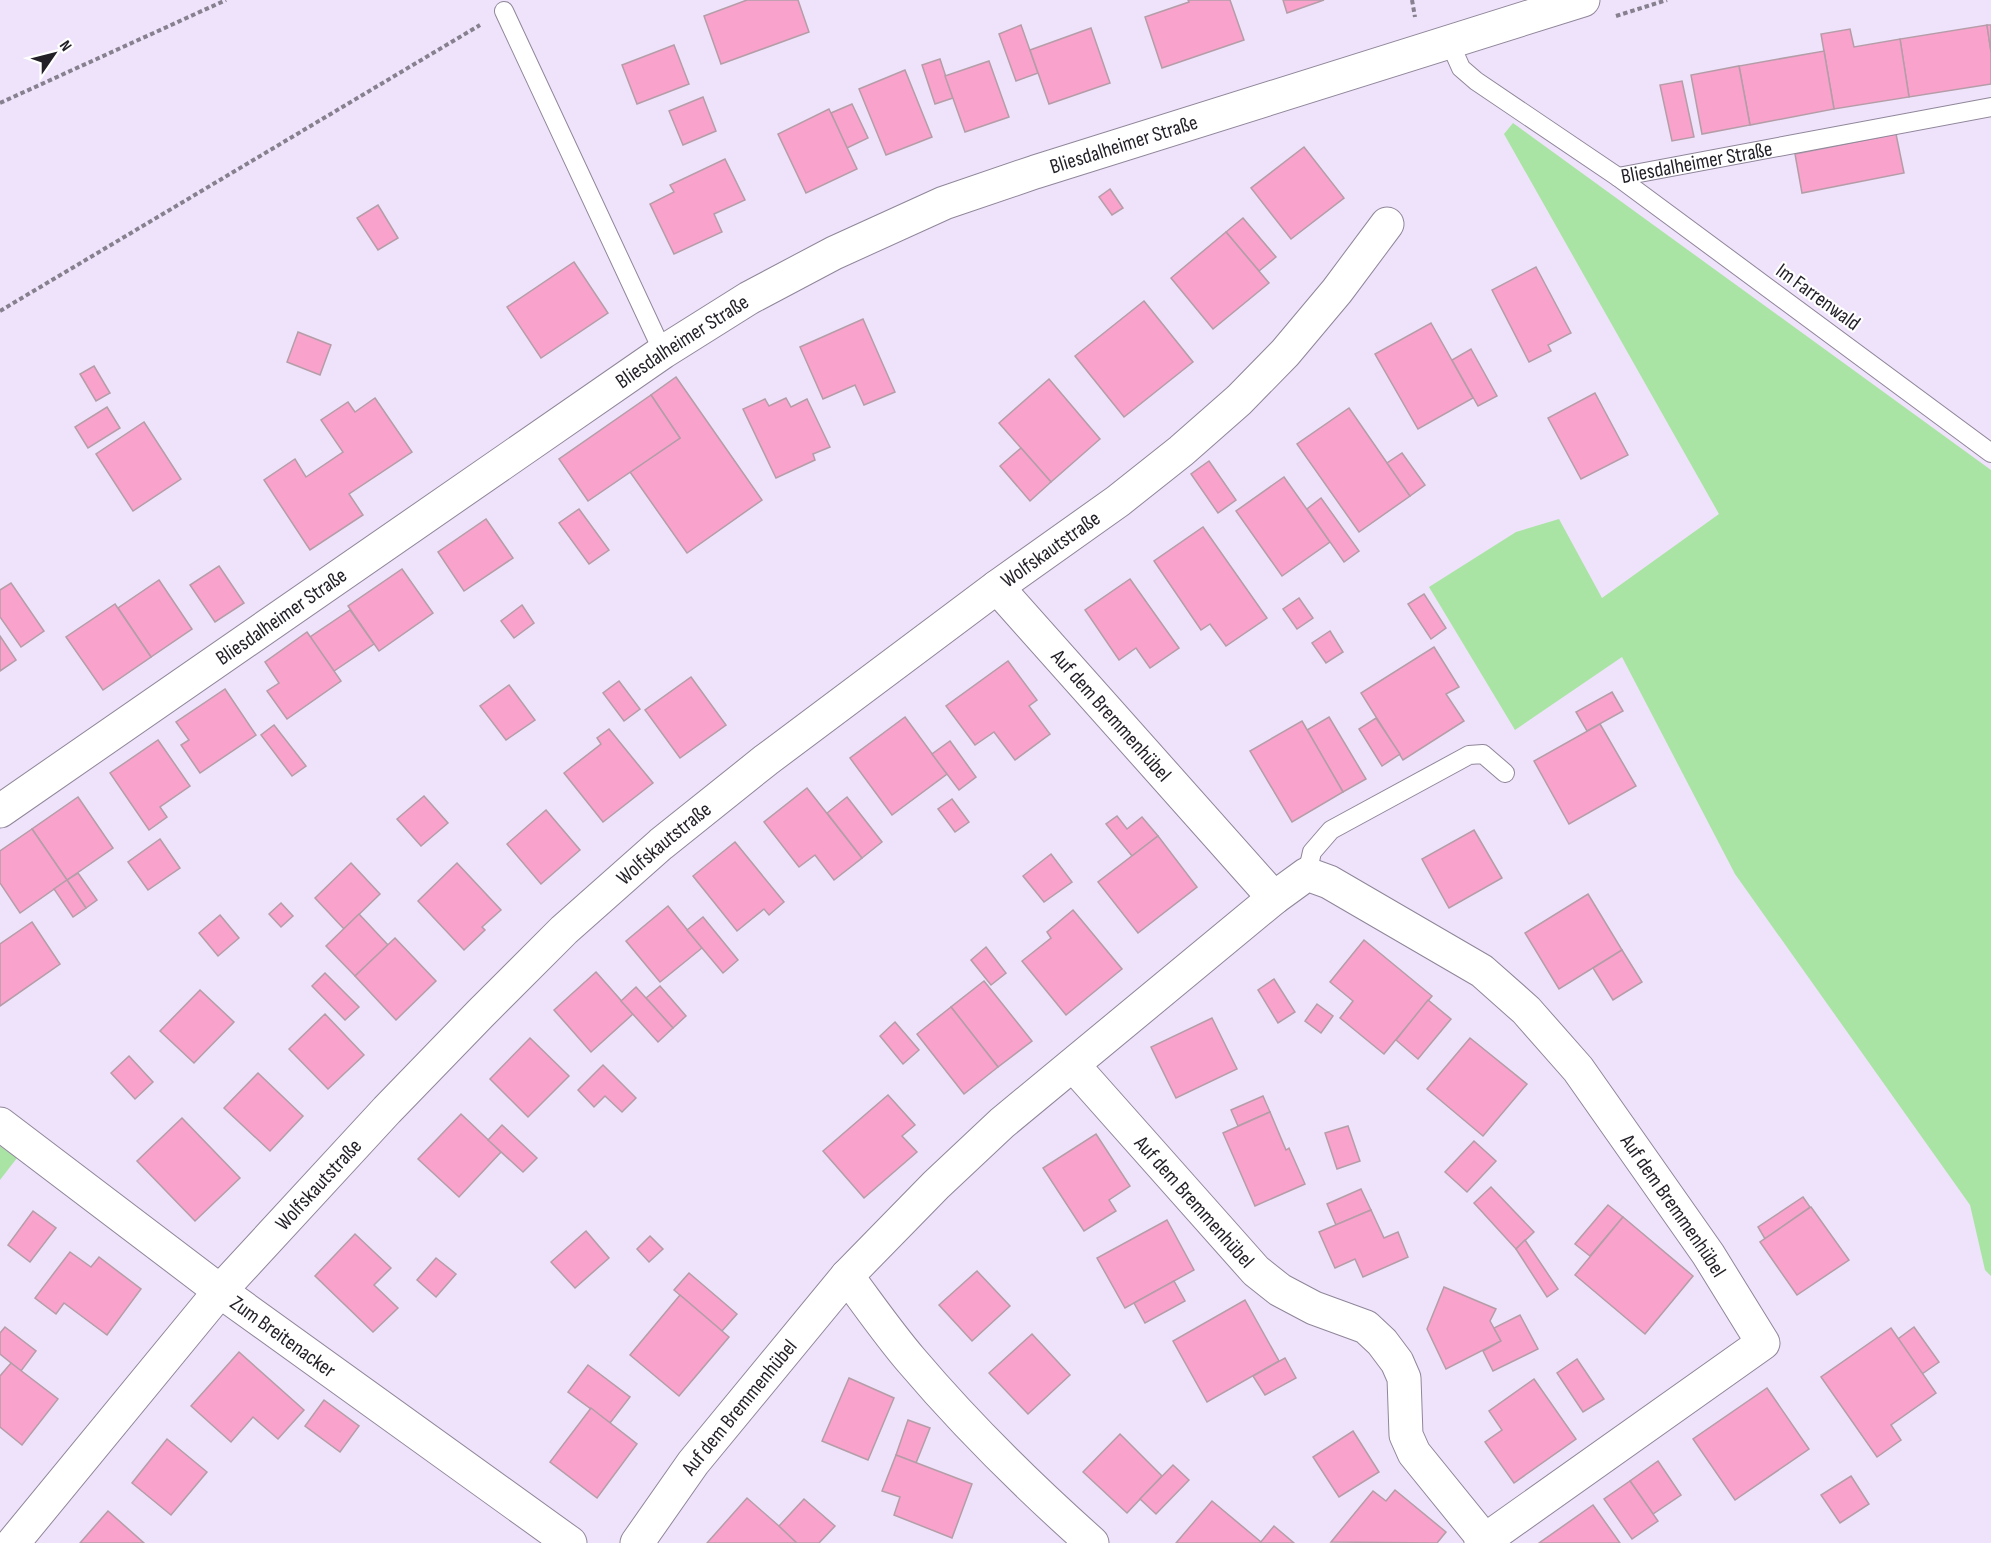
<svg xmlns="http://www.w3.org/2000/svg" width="1991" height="1543" viewBox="0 0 1991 1543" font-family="'Sofia Sans Condensed',sans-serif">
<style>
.green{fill:#aae4a4}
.building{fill:#f8a2cc;stroke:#b59da8;stroke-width:1.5}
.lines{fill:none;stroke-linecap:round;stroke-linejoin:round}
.lane-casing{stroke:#90869a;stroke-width:20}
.street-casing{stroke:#90869a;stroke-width:35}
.secondary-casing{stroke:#90869a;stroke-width:35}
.path{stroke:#87808f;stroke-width:4;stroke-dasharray:4.5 3;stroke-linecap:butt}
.lane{stroke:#fff;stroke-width:18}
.street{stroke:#fff;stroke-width:33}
.secondary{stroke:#fff;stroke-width:33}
.labels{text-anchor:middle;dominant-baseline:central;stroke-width:4.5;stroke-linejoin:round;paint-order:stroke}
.street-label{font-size:21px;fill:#231f27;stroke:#fff}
</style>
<rect width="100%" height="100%" fill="#eee3fa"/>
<g class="green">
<polygon points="1513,123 1991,470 1991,1276 1985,1270 1970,1205 1735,874 1622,657 1515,730 1429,587 1516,532 1559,519 1602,598 1719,514 1504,134"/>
<polygon points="0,1146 17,1158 0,1180"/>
</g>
<g class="building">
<polygon points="747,0 798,0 809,32 721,64 704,16"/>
<polygon points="1188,0 1230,0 1244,40 1162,68 1145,17 1189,2"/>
<polygon points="1283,0 1324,0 1287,13"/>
<polygon points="1021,25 1038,73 1016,81 999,34"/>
<polygon points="1987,25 1991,52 1991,84 1909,97 1900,39"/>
<polygon points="1987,25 1991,25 1991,52"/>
<polygon points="1091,28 1110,83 1049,104 1030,50"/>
<polygon points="1850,29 1854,47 1900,39 1909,97 1834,109 1821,34"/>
<polygon points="674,45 689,84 637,104 622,65"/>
<polygon points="1824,51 1834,109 1750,125 1739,66"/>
<polygon points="940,59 953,98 935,104 922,65"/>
<polygon points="989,61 1009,117 965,132 945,76"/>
<polygon points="1739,66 1750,125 1702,134 1691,75"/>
<polygon points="905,70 932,137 886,155 859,89"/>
<polygon points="1682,81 1694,137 1672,141 1660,85"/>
<polygon points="703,97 716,131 683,145 669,111"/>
<polygon points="852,104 868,138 847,148 831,113"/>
<polygon points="829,109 857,169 806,193 778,134"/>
<polygon points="1896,134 1904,173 1802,193 1795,154"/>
<polygon points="1304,147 1344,198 1291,239 1251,188"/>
<polygon points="725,159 745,200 714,214 722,232 674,254 650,204 674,192 670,185"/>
<polygon points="1110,189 1123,208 1112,215 1099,197"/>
<polygon points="378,205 398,238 378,250 357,218"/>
<polygon points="1243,218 1276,257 1259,271 1226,232"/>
<polygon points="1226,232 1269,283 1213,329 1171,278"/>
<polygon points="574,262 608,313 541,358 507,307"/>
<polygon points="1536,267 1571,333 1548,345 1551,351 1529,362 1492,290"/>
<polygon points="1144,301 1193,362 1124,417 1075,356"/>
<polygon points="863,319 895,392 864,405 855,385 823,399 800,347"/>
<polygon points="1431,323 1473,398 1418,429 1375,354"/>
<polygon points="298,332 331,345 320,375 287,362"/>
<polygon points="1471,349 1497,396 1478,406 1452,360"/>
<polygon points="94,366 110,393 96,401 80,374"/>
<polygon points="676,377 762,500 687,553 630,472 680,438 651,395"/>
<polygon points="1049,379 1100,439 1051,482 999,423"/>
<polygon points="1595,393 1628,455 1581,479 1548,418"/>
<polygon points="651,395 680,438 588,501 559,459"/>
<polygon points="375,398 412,452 349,494 363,515 310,550 264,480 295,459 306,477 343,452 321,420 348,402 355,412"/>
<polygon points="786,398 791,407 807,399 830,447 813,454 815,460 776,478 743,409 765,399 769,406"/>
<polygon points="107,407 120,428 88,448 75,427"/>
<polygon points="1349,408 1410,496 1359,532 1297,444"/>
<polygon points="144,422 181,479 133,511 96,454"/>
<polygon points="1021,448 1051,482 1030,501 1000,466"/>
<polygon points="1402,453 1425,485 1410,496 1387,463"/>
<polygon points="1209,461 1236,500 1218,513 1191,474"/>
<polygon points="1284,477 1330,542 1282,576 1236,511"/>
<polygon points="1321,498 1359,551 1344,562 1307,509"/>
<polygon points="579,509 609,550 589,564 559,523"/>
<polygon points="486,519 513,558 464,591 438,552"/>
<polygon points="1203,527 1267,618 1226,646 1210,624 1201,630 1154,561"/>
<polygon points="219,566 244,603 215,622 190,585"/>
<polygon points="402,569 433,613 379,651 348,606"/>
<polygon points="1130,579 1179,648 1150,668 1136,648 1119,660 1085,610"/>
<polygon points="159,580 192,629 151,657 118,608"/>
<polygon points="11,583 44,631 21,647 0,617 0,590"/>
<polygon points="1424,594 1446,628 1431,639 1408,604"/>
<polygon points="1299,598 1313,618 1297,629 1283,609"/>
<polygon points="115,604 151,657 103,690 66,637"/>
<polygon points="522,605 534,623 514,638 501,621"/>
<polygon points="350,610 374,644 334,671 310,637"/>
<polygon points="1330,631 1343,652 1326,663 1312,643"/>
<polygon points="307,632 341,681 287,719 267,691 279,683 265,662"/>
<polygon points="0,636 16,660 0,671"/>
<polygon points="1434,647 1459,687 1446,694 1464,721 1403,760 1361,693"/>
<polygon points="1008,661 1037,700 1029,706 1050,734 1015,760 994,732 975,745 946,706"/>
<polygon points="691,677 726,725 680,758 645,710"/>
<polygon points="619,681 640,709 624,721 603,693"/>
<polygon points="509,685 535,720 506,740 480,706"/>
<polygon points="225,689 256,735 200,773 181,745 189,740 176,722"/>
<polygon points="1612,692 1623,711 1587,731 1576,712"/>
<polygon points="905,717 947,774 892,815 850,758"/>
<polygon points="1329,717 1366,779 1343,792 1307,730"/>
<polygon points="1376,718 1400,754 1382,766 1359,729"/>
<polygon points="1302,721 1343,792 1292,822 1250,751"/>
<polygon points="1600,724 1636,786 1569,824 1534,761"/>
<polygon points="274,725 306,766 292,776 261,735"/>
<polygon points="609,729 653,783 603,822 564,773 601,744 597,738"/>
<polygon points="158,740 190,786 160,807 167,817 149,830 110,773"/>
<polygon points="950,741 976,777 959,790 932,754"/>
<polygon points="807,788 862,858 834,880 815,855 799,867 764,822"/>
<polygon points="424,796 448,823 421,846 397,819"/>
<polygon points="78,797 113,848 67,880 32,829"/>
<polygon points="847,797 882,842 862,858 827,813"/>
<polygon points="952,799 969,822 955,832 938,809"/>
<polygon points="546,810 580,850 541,884 507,844"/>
<polygon points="1117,816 1127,829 1142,817 1158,836 1132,856 1106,824"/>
<polygon points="32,829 67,880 20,913 0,883 0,851"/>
<polygon points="1474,830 1502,878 1449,908 1422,859"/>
<polygon points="1158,836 1197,887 1138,933 1098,882"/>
<polygon points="160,839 180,868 148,890 128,862"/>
<polygon points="735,842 784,902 769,915 764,909 737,931 693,876"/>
<polygon points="1051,854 1072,882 1044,902 1023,876"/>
<polygon points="351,863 380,894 344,929 315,898"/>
<polygon points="457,863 501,910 482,927 485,930 464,950 418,901"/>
<polygon points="78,873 97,900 86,908 67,880"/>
<polygon points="67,880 86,908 73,917 54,889"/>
<polygon points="1588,894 1622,950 1559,989 1525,933"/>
<polygon points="281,903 293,916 281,927 269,914"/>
<polygon points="668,906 702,948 660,982 626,941"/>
<polygon points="1073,910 1122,969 1066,1015 1022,961 1051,938 1047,932"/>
<polygon points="359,914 388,945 355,976 326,946"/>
<polygon points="220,915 239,938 218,956 199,933"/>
<polygon points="703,917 738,960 723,973 687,930"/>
<polygon points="32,922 60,964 0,1006 0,944"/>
<polygon points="395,938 436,981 396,1020 355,976"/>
<polygon points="1364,940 1432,996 1384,1054 1340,1018 1353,1001 1330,982"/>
<polygon points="986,947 1006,973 991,985 971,960"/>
<polygon points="1622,950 1642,982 1613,1000 1593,968"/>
<polygon points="596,972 633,1014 591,1052 554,1010"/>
<polygon points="325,973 359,1007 345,1020 312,986"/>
<polygon points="1274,979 1295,1012 1278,1023 1258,990"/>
<polygon points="984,981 1032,1041 998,1067 951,1007"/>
<polygon points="660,986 686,1016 673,1028 646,998"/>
<polygon points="636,987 673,1028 658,1042 621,1001"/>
<polygon points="200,990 234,1022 194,1063 160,1031"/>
<polygon points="1428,1000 1451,1019 1418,1059 1396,1040"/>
<polygon points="1317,1004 1333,1016 1321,1033 1305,1021"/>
<polygon points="951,1007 998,1067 964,1094 917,1034"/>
<polygon points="325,1014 364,1055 328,1089 289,1049"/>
<polygon points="1212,1018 1237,1069 1176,1098 1151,1047"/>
<polygon points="895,1022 919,1050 903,1064 880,1036"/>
<polygon points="530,1038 569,1076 528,1117 490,1079"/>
<polygon points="1470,1038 1527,1084 1483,1136 1427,1089"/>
<polygon points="129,1056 153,1082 135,1099 111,1073"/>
<polygon points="603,1065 636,1098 622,1112 605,1096 594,1107 578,1090"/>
<polygon points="258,1073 303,1116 270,1151 224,1108"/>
<polygon points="888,1095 915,1125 902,1136 917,1152 864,1198 823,1151"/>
<polygon points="1263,1096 1270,1112 1238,1126 1231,1110"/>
<polygon points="1270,1112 1286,1150 1289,1148 1305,1184 1255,1206 1223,1133"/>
<polygon points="461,1114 501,1152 459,1197 418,1159"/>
<polygon points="182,1118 240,1178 195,1221 137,1161"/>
<polygon points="502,1125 537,1158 523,1172 488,1140"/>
<polygon points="1348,1126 1360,1161 1337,1169 1325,1133"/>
<polygon points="1096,1134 1130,1186 1109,1200 1116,1211 1084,1231 1043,1168"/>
<polygon points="1474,1141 1496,1161 1467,1192 1445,1172"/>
<polygon points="1491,1187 1534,1232 1516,1249 1474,1203"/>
<polygon points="1361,1189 1371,1210 1336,1225 1327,1204"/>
<polygon points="1803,1197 1810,1207 1765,1239 1758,1227"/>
<polygon points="1608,1205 1623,1217 1590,1256 1575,1244"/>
<polygon points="1811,1207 1849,1260 1797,1295 1760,1242"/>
<polygon points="1371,1210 1384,1238 1398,1232 1408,1257 1363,1277 1355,1259 1335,1268 1319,1232"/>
<polygon points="33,1211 56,1228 30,1262 8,1245"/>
<polygon points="1623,1217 1693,1276 1645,1334 1575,1275"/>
<polygon points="1167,1220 1194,1270 1125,1308 1097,1258"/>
<polygon points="586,1231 609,1258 575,1288 551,1262"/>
<polygon points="355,1234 391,1268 374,1285 398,1308 373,1332 315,1276"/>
<polygon points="650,1236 663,1249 649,1262 637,1249"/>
<polygon points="1525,1240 1558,1289 1547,1297 1516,1249"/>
<polygon points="70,1252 91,1267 99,1257 141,1289 107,1335 64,1303 56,1314 35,1298"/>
<polygon points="436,1258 456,1274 436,1297 417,1280"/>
<polygon points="977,1271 1010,1306 972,1341 939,1305"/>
<polygon points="689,1273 737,1314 722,1331 674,1290"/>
<polygon points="1174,1281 1185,1301 1145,1323 1134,1303"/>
<polygon points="1444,1287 1496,1309 1490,1321 1501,1341 1446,1369 1427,1329"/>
<polygon points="680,1295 729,1337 679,1396 630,1355"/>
<polygon points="1245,1300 1279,1361 1207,1402 1173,1341"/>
<polygon points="1520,1315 1538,1349 1493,1371 1483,1351 1501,1341 1494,1328"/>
<polygon points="5,1327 36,1351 21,1371 0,1354 0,1333"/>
<polygon points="1914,1327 1939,1362 1922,1374 1898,1339"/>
<polygon points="1891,1328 1936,1393 1891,1425 1901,1440 1877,1457 1821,1377"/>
<polygon points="1032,1334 1070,1375 1028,1414 989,1373"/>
<polygon points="239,1352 304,1410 278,1439 253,1417 231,1442 191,1406"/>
<polygon points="1285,1358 1296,1378 1265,1395 1253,1376"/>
<polygon points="1577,1359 1604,1399 1583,1412 1557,1373"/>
<polygon points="11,1363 58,1399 22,1445 0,1427 0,1376"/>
<polygon points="588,1365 630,1397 610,1423 568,1392"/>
<polygon points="849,1378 894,1398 868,1460 822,1441"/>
<polygon points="1534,1379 1576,1439 1514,1483 1485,1442 1502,1430 1489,1411"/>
<polygon points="1767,1388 1809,1449 1735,1500 1693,1439"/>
<polygon points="324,1400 359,1426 340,1452 305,1426"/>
<polygon points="591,1408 637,1444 597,1498 550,1462"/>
<polygon points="908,1420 930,1428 916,1463 896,1455"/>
<polygon points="1353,1431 1379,1472 1339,1497 1313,1457"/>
<polygon points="1120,1434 1162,1476 1127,1513 1083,1472"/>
<polygon points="167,1439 207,1472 171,1515 132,1483"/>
<polygon points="896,1455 972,1484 952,1538 894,1515 900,1497 882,1491"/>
<polygon points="1658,1461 1681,1495 1653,1514 1630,1481"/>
<polygon points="1173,1465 1189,1480 1156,1514 1140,1499"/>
<polygon points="1851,1476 1869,1504 1840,1523 1821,1495"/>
<polygon points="1630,1481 1658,1521 1632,1539 1604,1499"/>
<polygon points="1395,1490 1446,1532 1437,1543 1331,1542 1373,1491 1386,1501"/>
<polygon points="747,1498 779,1526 797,1543 707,1543"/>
<polygon points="804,1499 835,1526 819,1543 797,1543 779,1526"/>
<polygon points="1212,1501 1261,1542 1260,1543 1176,1543"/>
<polygon points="1593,1505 1620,1543 1539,1543"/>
<polygon points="108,1511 144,1543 80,1543"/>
<polygon points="1274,1526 1294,1543 1260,1543"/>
</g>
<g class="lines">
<defs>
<g id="lane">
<polyline points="504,11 663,352"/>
<polyline points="1449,41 1461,68 1476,81 1618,177 1991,453"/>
<path id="s1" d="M 1618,177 L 1991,107"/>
<polyline points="1307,874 1312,852 1331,830 1469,755 1483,754 1505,773"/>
</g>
<g id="street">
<path id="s2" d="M 997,587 L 1274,898"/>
<path id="s3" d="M 1073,1065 L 1256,1271 L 1280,1290 L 1314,1308 L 1366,1327 L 1382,1342 L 1397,1362 L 1404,1378 L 1406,1435 L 1414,1453 L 1487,1543"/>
<path id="s4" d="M 0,1124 L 220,1291 L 570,1543"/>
<path d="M 847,1276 C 868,1304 888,1333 911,1360 C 967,1426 1028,1486 1092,1543"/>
<path id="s5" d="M 13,1543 L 220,1291 L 387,1110 L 480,1014 L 564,930 L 661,844 L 766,760 L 997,587 L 1118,501 L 1181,451 L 1239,400 L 1285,353 L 1337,291 L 1387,224"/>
<path id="s6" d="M 637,1543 L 693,1463 L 847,1276 L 936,1185 L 1002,1123 L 1274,898 L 1307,874 L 1329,882 L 1482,971 L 1526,1010 L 1578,1069 L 1708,1254 L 1763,1343 L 1481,1543"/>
</g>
<g id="secondary">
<path id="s7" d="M 0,811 L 663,352 L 749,298 L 834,253 L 944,203 L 1035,172 L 1583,0"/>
</g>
</defs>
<use href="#lane" class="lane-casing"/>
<use href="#street" class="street-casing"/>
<use href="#secondary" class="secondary-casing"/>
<g class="path">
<polyline points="1412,0 1415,17"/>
<polyline points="1616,16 1667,0"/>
<polyline points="0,103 226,0"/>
<polyline points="0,311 480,25"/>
</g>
<use href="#lane" class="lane"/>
<use href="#street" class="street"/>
<use href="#secondary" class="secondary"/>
</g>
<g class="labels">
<g class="street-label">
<text stroke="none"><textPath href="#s7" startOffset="1314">Bliesdalheimer Straße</textPath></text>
<text stroke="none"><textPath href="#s1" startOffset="80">Bliesdalheimer Straße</textPath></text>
<text transform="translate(1818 297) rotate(36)">Im Farrenwald</text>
<text stroke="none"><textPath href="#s7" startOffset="828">Bliesdalheimer Straße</textPath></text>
<text stroke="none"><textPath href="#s5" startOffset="1443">Wolfskautstraße</textPath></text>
<text stroke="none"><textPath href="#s7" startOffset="342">Bliesdalheimer Straße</textPath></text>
<text stroke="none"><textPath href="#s2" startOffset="172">Auf dem Bremmenhübel</textPath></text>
<text stroke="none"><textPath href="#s5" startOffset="957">Wolfskautstraße</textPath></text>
<text stroke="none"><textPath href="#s5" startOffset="471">Wolfskautstraße</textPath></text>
<text stroke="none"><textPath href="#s3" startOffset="183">Auf dem Bremmenhübel</textPath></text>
<text stroke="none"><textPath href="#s6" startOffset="1456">Auf dem Bremmenhübel</textPath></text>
<text stroke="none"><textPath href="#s4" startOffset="354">Zum Breitenacker</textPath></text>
<text stroke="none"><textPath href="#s6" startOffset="170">Auf dem Bremmenhübel</textPath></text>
</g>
</g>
<g transform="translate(54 54) rotate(55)" stroke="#ffffff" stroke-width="4.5" paint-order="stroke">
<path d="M0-4.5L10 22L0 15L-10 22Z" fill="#231f27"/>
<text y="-9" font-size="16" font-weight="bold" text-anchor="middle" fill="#231f27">N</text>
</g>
</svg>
